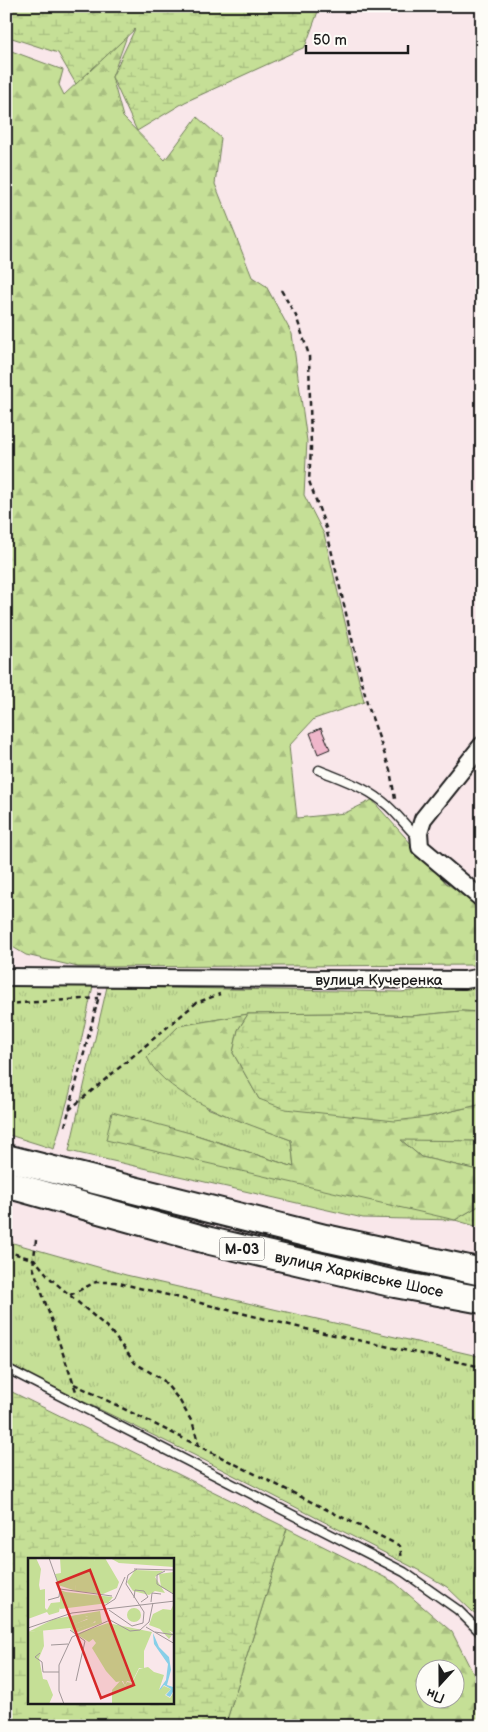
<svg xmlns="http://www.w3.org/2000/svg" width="488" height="1732" viewBox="0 0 488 1732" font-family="'Balsamiq Sans',sans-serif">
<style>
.grass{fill:url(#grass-tufts);stroke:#707e59}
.forest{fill:url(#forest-firs);stroke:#707e59;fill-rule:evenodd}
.wetland{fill:url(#wetland-marsh);stroke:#707e59;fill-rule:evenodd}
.building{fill:#efb6ca;stroke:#1c1c1c}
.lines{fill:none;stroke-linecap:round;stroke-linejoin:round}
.service-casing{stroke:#1c1c1c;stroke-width:11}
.minor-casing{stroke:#1c1c1c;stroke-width:20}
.trunk-casing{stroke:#1c1c1c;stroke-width:30}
.path{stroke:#1c1c1c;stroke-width:2.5;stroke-dasharray:5 4;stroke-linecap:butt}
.service{stroke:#fdfcf7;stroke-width:8}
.minor{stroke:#fdfcf7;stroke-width:16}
.trunk{stroke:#fdfcf7;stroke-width:26}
.labels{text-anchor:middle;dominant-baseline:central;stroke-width:4.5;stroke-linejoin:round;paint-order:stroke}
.shield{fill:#fdfcf7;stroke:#605f5e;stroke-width:1}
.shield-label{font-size:14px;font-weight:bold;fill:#1c1c1c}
.street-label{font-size:15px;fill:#1c1c1c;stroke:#fdfcf7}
.inset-road{fill:none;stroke:#a19698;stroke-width:1}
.view{fill:#d62828;fill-opacity:0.15;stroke:#d62828;stroke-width:2.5}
.inset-edge{fill:none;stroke:#1c1c1c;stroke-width:2.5}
</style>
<defs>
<pattern id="grass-tufts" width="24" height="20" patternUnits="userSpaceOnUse" patternTransform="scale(1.25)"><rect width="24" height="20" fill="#c5df96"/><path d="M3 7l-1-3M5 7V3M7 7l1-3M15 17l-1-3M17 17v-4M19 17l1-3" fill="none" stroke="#a9bf81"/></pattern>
<pattern id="forest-firs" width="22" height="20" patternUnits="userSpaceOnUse" patternTransform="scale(1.25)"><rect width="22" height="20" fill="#c5df96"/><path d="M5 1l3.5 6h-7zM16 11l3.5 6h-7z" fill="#a9bf81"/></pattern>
<pattern id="wetland-marsh" width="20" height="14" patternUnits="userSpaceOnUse" patternTransform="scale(1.25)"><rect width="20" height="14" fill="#c5df96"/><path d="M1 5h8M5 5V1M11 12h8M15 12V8" fill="none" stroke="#a9bf81"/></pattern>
</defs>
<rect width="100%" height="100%" fill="#f9e7ea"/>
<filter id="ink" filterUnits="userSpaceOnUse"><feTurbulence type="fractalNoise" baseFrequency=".02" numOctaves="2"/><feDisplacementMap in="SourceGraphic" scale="10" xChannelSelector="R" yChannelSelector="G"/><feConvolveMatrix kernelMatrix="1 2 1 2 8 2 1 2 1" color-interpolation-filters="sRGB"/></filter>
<g filter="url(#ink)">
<g class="grass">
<polygon points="482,983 482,1012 461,1011 411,1016 344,1013 248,1014 179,1026 207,1108 291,1140 294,1167 190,1133 455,1220 482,1204 482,1228 455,1220 363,1218 69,1151 107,987 403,992"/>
<polygon points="93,986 70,1092 54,1149 6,1134 6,986"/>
<polygon points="400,1139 482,1141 482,1171 421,1157"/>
<polygon points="6,1241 126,1275 482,1357 482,1617 473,1612 447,1587 420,1571 194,1455 6,1364"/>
</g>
<g class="forest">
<polygon points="127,36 112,77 123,117 165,160 197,117 221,138 215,184 252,277 266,286 292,334 307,441 304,495 324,534 364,702 314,719 289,746 297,818 345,813 372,800 446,883 482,908 482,965 78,967 26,955 6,943 6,49 63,70 59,85 64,95"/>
<path d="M 248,1014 L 238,1030 L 233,1053 L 259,1099 L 427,1117 L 482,1104 L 482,1141 L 401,1140 L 421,1157 L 482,1171 L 482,1204 L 455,1220 L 106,1140 L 112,1112 L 190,1133 L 294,1167 L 291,1140 C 249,1124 166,1099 147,1057 L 179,1026 Z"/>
<path d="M 287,1528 L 394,1582 L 452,1632 L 482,1691 L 482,1726 L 225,1726 ZM 426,1670 L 456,1670 L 456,1700 L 426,1700 Z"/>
</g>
<g class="wetland">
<polygon points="6,6 320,6 305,47 185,102 137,131 112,77 135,29 76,84 58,53 6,36"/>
<polygon points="461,1011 482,1012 482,1104 427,1117 395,1121 285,1109 259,1099 233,1053 238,1030 248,1014 344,1013 411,1016"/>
<path d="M 6,1389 L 287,1528 L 225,1726 L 6,1726 ZM 29,1560 L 172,1560 L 172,1703 L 29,1703 Z"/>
</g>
<polygon class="building" points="321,728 330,749 318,754 310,733"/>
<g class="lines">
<defs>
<g id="service">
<path d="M 319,770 C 343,780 369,788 388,806 C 398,815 407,827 417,837"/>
<polyline points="6,1368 404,1572 458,1610 482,1634"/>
</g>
<g id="minor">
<polyline points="482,745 423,819 419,832 420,847 482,899"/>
<polyline points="6,977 465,980 482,977"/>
</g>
<g id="trunk">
<polyline points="6,1158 325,1238 482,1272"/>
<polyline points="6,1184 210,1241 395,1284 482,1300"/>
</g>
</defs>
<use href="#service" class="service-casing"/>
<use href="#minor" class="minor-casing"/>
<use href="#trunk" class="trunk-casing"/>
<g class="path">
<polyline points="281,290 296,316 309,355 311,448 309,481 326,528 367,703 390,770 395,799"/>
<polyline points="6,1004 98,998"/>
<polyline points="69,1110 196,1003 220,994"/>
<polyline points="65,1126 100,992"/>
<polyline points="36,1240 33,1267 77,1394"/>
<polyline points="6,1251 35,1260 51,1279 109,1329 135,1363 163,1380 180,1401 193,1424 199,1446"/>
<polyline points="70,1295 96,1282 115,1282 306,1329 482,1367"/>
<polyline points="74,1384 400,1546 402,1560"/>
</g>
<use href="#service" class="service"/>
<use href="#minor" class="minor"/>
<use href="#trunk" class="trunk"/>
</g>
</g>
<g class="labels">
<rect class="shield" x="219.5" y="1237.5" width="45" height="23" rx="4"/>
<g class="shield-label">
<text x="242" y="1249">М-03</text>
</g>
<g class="street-label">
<text x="379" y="980">вулиця Кучеренка</text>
<text transform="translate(359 1275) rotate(12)">вулиця Харківське Шосе</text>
</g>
</g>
<g transform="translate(28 1558)">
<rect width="146" height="146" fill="#f9e7ea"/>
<path d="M 82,0 L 145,0 L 146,9 L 91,5 ZM 107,12 L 135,13 L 127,19 L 137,35 L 127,33 L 121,37 L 105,33 L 99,24 ZM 146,14 L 146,36 L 133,29 L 131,16 ZM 32,32 L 38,34 L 85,39 L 80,45 L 32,51 ZM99 57a7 7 0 1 1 14 0a7 7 0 1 1-14 0ZM 72,53 L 74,65 L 47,75 L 46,72 L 68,64 L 57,57 L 70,55 L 43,60 L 39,62 L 50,62 L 42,70 L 0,74 L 26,61 Z" fill="#c5df96"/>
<path d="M 0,0 L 8,0 L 13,11 L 11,27 L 12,32 L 17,31 L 17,50 L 19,52 L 23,45 L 33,44 L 31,54 L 21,57 L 19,54 L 0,61 ZM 32,0 L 67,0 L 66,7 L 47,16 L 48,33 L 30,27 L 27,16 L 33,15 ZM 146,45 L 146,75 L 140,72 L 145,76 L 141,81 L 132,71 L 121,67 L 125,56 L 135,51 L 143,52 ZM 70,54 L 57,58 L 69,61 L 64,66 L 59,61 L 45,67 L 46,75 L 41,68 L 49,62 L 38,63 L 45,58 ZM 80,65 L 124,74 L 116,93 L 116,110 L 111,110 L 104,124 L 99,123 L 97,128 L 95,123 L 88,124 L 78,113 L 64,90 L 68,85 L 65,81 L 61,84 L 48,76 ZM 15,72 L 16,88 L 11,100 L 15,121 L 19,122 L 25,137 L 21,146 L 0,146 L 0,74 Z" fill="#c5df96"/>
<path d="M 67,0 L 77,0 L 91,24 L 89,30 L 75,36 L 48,33 L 45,13 L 50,3 L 57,2 L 65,7 ZM 61,61 L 64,66 L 46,72 L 46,66 ZM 120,109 L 126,114 L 136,117 L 131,132 L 136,128 L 143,131 L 137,137 L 142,140 L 146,134 L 146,146 L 84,146 L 84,132 L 93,122 L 97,128 L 99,124 L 104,125 L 111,111 Z" fill="#c5df96"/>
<path d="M 125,75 L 131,89 L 141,99 L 143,112 L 139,127 L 145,129 L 147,120 L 146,132 L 142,139 L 138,137 L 143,131 L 136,127 L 133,131 L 131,132 L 138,122 L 140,106 L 126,86 Z" fill="#87cfe8"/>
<path class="inset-road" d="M 106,11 L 147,12M 137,13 L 129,17 L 129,26 L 147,37M 32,31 L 84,38M 106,40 L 107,32 L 116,33 L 120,39 L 113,44M 20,42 L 31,39 L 32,31 L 21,0M 123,44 L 124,35 L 133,36M 76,48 L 87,41 L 97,19M 81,52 L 104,68 L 115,65 L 116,54 L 98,26 L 100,17 L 109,11M 82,62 L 102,73 L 112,72 L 121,64 L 125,45M 118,69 L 147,86M 0,70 L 44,55 L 147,43M 42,72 L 57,83 L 48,123M 127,74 L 147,77M 23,87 L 40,86M 12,95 L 7,99 L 14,104 L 15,114 L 31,114M 36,146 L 31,133 L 31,107 L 44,79 L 82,62"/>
<path class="view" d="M 62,12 L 106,127 L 73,140 L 29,25 Z"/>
<rect width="146" height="146" class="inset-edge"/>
</g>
<rect width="488" height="1732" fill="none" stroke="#fdfcf7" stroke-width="25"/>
<rect x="12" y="12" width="463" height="1707" fill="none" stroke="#1c1c1c" stroke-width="2" filter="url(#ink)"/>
<g transform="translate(440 1684) rotate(201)"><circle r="24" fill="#fdfcf7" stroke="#a3a29f"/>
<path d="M0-4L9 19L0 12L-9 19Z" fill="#1c1c1c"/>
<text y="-8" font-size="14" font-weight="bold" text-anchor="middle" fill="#1c1c1c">Пн</text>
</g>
<path d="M306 45v8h102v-8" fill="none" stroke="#1c1c1c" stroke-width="2.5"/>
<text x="313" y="45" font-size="15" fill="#1c1c1c" stroke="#fdfcf7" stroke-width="4" paint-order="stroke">50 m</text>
</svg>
